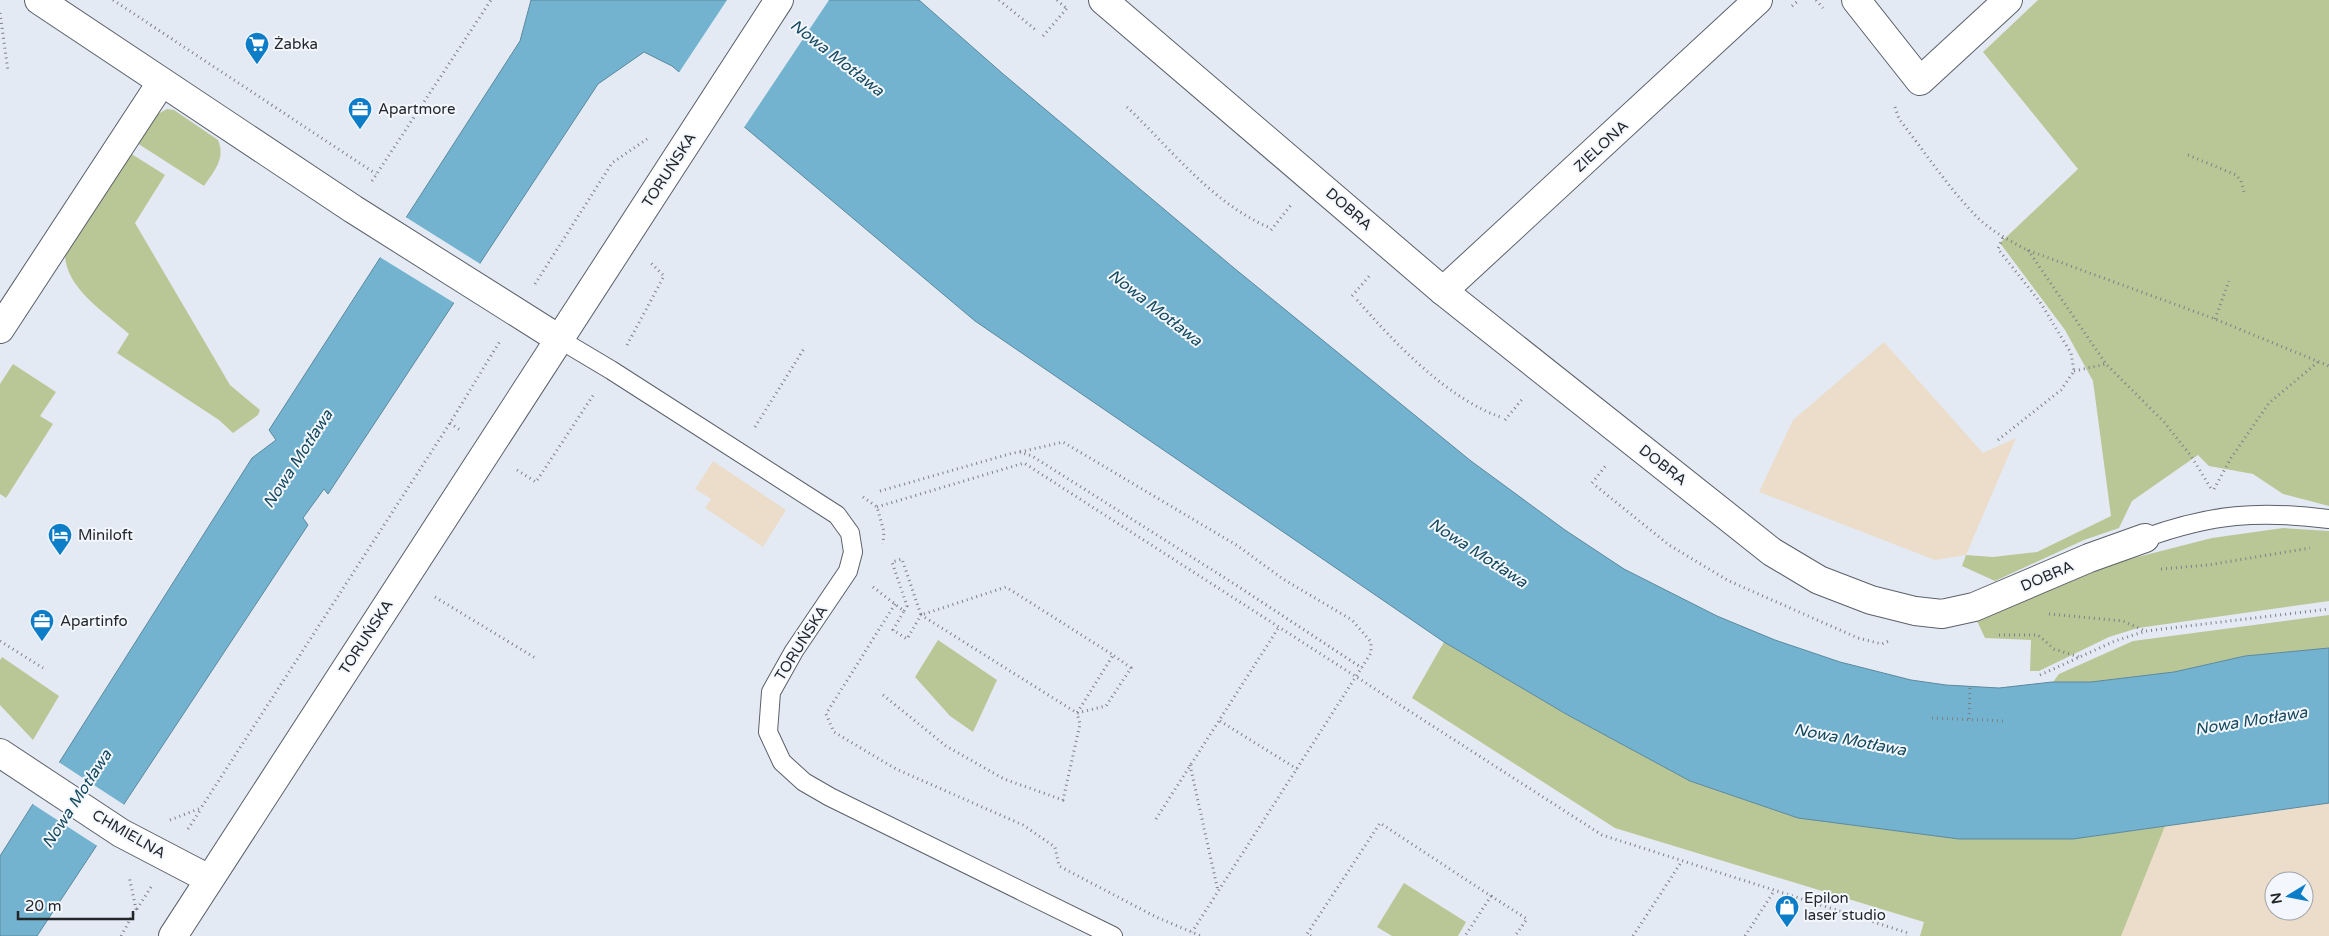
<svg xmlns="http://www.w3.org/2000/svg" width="2329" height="936" viewBox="0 0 2329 936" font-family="'Varela Round',sans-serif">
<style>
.industrial{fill:#ebddca;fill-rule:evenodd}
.green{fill:#b9c797}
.water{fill:#73b3cf;stroke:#5b899e}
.pier{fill:#e4eaf4}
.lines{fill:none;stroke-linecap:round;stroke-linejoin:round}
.lane-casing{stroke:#5b6069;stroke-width:20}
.street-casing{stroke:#5b6069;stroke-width:30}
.secondary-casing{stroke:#5b6069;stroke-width:30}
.path{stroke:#7c8187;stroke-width:3;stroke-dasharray:1 4;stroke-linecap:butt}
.lane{stroke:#fff;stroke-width:18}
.street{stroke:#fff;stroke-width:28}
.secondary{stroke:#fff;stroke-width:28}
.labels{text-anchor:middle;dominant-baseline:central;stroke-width:4;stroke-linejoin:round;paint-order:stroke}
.poi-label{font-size:15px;fill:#24272a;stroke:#f3f7fd;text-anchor:start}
.street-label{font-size:15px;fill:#24272a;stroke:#f3f7fd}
.water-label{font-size:16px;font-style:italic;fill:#154a5f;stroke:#f3f7fd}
</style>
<rect width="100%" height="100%" fill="#e4eaf4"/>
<g class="industrial">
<polygon points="1884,342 1983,453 2016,438 1966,555 1935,560 1759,492 1793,420"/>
<polygon points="713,461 786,510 763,547 705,508 711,499 695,489"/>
<path d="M 1444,642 L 1566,714 L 1959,839 L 2073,839 L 2329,803 L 2329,936 L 1920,936 L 1924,922 L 1615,828 L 1412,698 ZM 2274,881 L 2304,881 L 2304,911 L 2274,911 Z"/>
</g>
<g class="green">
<polygon points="2038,0 2329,0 2329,506 2283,494 2253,474 2209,466 2198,455 2132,501 2119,528 2084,540 1995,581 1962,566 1966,555 1993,557 2037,552 2111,516 2093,381 2065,330 2000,243 2078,169 1983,52"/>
<path d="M 167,109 L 174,110 L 218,140 C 226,159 214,171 204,186 L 137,143 L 156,115 Z"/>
<path d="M 130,153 L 165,175 L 135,223 L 230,385 L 260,410 L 258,415 L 233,433 L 219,420 L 117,353 L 129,334 C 106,313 65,288 65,254 Z"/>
<polygon points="13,364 56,392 40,416 53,424 6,498 0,494 0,384"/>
<polygon points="2283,528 2329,531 2329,601 2138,628 2109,637 2039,671 2030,671 2031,640 1985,638 1977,621 2114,563 2212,538"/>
<polygon points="2329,615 2329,648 2245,656 2174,672 2091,682 2053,682 2059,674 2133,641"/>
<polygon points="938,640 997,680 973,732 950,716 915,677"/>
<polygon points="1444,642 1566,714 1690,781 1798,818 1959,839 2073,839 2165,826 2121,936 1920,936 1924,922 1615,828 1412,698"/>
<polygon points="2,657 59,696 33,740 0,705 0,660"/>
<polygon points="1404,883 1466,922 1458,936 1392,936 1377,927"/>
</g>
<polygon class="water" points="531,0 919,0 1002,73 1234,268 1471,461 1565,530 1624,569 1717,616 1775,640 1840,662 1911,680 1946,685 1999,688 2052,682 2091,682 2174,672 2245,656 2329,648 2329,803 2073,839 1959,839 1798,818 1690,781 1566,714 1444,642 975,321 672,66 644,52 598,84 328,494 324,489 303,518 308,525 37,936 0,936 0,856 252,458 276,440 269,430 520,41"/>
<g class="pier">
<polygon points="727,0 829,0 743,129 678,74"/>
<polygon points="404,216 482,265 456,304 378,256"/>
<polygon points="57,761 126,806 99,847 31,803"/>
</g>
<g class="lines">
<defs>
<g id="lane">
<polyline points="559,339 611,370 837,515 850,533 853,552 848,571 794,651 771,692 768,732 782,762 804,782 830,797 1113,936"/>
<path d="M 2145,538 C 2211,514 2259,510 2329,519"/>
</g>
<g id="street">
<polyline points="39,0 353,209 559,339"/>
<polyline points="1103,0 1443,291 1772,552 1819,580 1871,600 1915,611 1942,614 1974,607 2089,558 2145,538"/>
<polyline points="1856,0 1920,81 2008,0"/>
<polyline points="1443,291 1758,0"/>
<polyline points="0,329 161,83"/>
<polyline points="0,753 121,833 209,879"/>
</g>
<polyline id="secondary" points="173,936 779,0"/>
</defs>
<use href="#lane" class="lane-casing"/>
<use href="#street" class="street-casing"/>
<use href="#secondary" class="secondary-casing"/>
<g class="path">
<polyline points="113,0 376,174"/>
<polyline points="999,0 1037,31"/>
<polyline points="1057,0 1067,9"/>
<polyline points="1816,0 1823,8"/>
<polyline points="1792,6 1799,0"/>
<polyline points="0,13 8,71"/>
<polyline points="1043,36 1069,6"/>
<path d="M 1127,107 C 1171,149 1211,202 1268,227"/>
<path d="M 1895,107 L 1899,119 C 1925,152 1949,189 1979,219 C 1993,232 2010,241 2027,250 L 2215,319 L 2329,366"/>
<polyline points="2188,155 2236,175 2241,181 2245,195"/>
<polyline points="372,181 491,0"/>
<polyline points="1271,230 1291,205"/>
<polyline points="2028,250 2106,364 2164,422 2191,456 2212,490"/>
<polyline points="535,284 612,163 647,139"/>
<polyline points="1352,296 1371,274"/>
<path d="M 1357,300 C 1395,343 1447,399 1503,418"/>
<polyline points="2215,319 2229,281"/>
<polyline points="627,345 664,276 650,262"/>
<polyline points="2074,371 2106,364"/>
<polyline points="1505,420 1524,397"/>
<polyline points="450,423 460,430"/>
<polyline points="755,427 805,347"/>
<polyline points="1998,440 2061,390 2074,371 2071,353 2040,302 1998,249 2003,237"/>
<polyline points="1020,452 1063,442 1238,546 1283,579 1352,620 1371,642 1371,653 1192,932"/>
<polyline points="517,470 536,482 594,394"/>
<polyline points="1592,483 1607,464"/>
<polyline points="1596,486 1669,545 1729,581 1858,638 1882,644 1889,641"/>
<polyline points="2214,489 2231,458 2269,403 2318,362"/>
<polyline points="880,491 1013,453 1020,452 1032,456 1236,585 1362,668"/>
<polyline points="863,497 877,507 884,532 883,544"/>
<polyline points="877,507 1024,463 1602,835 1908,933 1907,936"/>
<polyline points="2161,569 2208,565 2310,548"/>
<polyline points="873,587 904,611"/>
<polyline points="435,597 537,659"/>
<polyline points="895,604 826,714 834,732 896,769 1023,825 1055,847 1059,866 1156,917 1201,936"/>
<polyline points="904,611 907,606 892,562 902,559 921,615 1006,587 1113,655 1077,713 921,615 907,639 893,630 904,611"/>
<polyline points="2049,614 2123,621 2145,631"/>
<polyline points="1999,635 2038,635 2054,649 2079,657"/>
<polyline points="0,641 43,668"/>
<polyline points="2040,675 2115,641 2146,631 2329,609"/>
<polyline points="883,695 946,746 1004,779 1063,800 1080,724 1077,713 1106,706 1131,668 1113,655"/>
<polyline points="1932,718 2005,721"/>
<polyline points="1969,719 1970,686"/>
<polyline points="1220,721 1297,769"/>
<polyline points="1190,765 1218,891"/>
<polyline points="1156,819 1279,627"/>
<polyline points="170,820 201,808 450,423 500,341"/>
<polyline points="188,829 201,809"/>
<polyline points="1491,896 1527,919 1515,936"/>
<polyline points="137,909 151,887"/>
<polyline points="121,936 136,909 129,876"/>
<polyline points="1311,936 1307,934 1380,823 1491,896 1465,936"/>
<polyline points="1633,936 1682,861"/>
<polyline points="1745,936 1774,891"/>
</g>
<use href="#lane" class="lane"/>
<use href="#street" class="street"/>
<use href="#secondary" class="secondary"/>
</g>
<defs>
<symbol id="supermarket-pin" viewBox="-11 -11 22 30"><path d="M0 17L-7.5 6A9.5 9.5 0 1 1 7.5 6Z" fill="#0d7dc7" stroke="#f3f7fd"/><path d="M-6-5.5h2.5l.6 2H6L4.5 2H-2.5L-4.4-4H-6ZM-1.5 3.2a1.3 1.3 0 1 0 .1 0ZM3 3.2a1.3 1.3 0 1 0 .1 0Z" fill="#fff"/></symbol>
<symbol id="office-pin" viewBox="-11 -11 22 30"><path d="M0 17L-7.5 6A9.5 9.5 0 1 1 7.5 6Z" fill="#0d7dc7" stroke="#f3f7fd"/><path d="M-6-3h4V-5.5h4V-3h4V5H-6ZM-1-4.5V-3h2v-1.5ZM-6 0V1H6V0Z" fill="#fff"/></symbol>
<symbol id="hotel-pin" viewBox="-11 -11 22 30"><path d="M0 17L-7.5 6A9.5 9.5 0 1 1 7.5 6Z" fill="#0d7dc7" stroke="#f3f7fd"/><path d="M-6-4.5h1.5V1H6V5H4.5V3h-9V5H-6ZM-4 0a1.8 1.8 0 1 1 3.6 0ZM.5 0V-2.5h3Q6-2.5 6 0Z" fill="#fff"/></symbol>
<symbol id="shop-pin" viewBox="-11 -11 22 30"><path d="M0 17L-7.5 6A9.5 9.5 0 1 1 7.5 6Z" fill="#0d7dc7" stroke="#f3f7fd"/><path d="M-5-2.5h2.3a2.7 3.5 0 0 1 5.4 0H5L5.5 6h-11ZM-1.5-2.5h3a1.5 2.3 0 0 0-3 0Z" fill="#fff"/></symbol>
</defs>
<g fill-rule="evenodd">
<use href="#supermarket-pin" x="243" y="30" width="28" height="38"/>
<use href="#office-pin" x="346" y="95" width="28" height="38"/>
<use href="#hotel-pin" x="46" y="521" width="28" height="38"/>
<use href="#office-pin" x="28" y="607" width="28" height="38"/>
<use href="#shop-pin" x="1773" y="893" width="28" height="38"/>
</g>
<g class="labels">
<g class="poi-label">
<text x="274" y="44">Żabka</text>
<text x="378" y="109">Apartmore</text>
<text x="78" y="535">Miniloft</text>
<text x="60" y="621">Apartinfo</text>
<text x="1804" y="898">Epilon<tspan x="1804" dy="17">laser studio</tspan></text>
</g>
<g class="street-label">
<text transform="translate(1601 146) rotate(-43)">ZIELONA</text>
<text transform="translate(669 170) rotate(-57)">TORUŃSKA</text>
<text transform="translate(1349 209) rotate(41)">DOBRA</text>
<text transform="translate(1663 465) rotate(38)">DOBRA</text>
<text transform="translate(2047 576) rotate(-23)">DOBRA</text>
<text transform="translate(366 637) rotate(-57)">TORUŃSKA</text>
<text transform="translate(801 643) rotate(-58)">TORUŃSKA</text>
<text transform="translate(129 834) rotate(30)">CHMIELNA</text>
</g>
<g class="water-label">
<text transform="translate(837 58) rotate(38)">Nowa Motława</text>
<text transform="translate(1155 308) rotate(38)">Nowa Motława</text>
<text transform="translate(298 459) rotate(-57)">Nowa Motława</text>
<text transform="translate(1478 553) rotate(33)">Nowa Motława</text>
<text transform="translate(2251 721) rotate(-9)">Nowa Motława</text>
<text transform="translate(1850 740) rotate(11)">Nowa Motława</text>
<text transform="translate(77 799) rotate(-57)">Nowa Motława</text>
</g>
</g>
<g transform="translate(2289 896) rotate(260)"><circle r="24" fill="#f3f7fd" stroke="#a0a4a9"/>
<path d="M0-4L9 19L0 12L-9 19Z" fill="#0d7dc7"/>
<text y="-8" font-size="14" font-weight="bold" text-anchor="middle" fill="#24272a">N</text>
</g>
<path d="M18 911v8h115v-8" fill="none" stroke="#24272a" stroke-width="2.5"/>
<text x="25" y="911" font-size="15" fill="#24272a" stroke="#f3f7fd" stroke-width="4" paint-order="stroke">20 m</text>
</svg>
